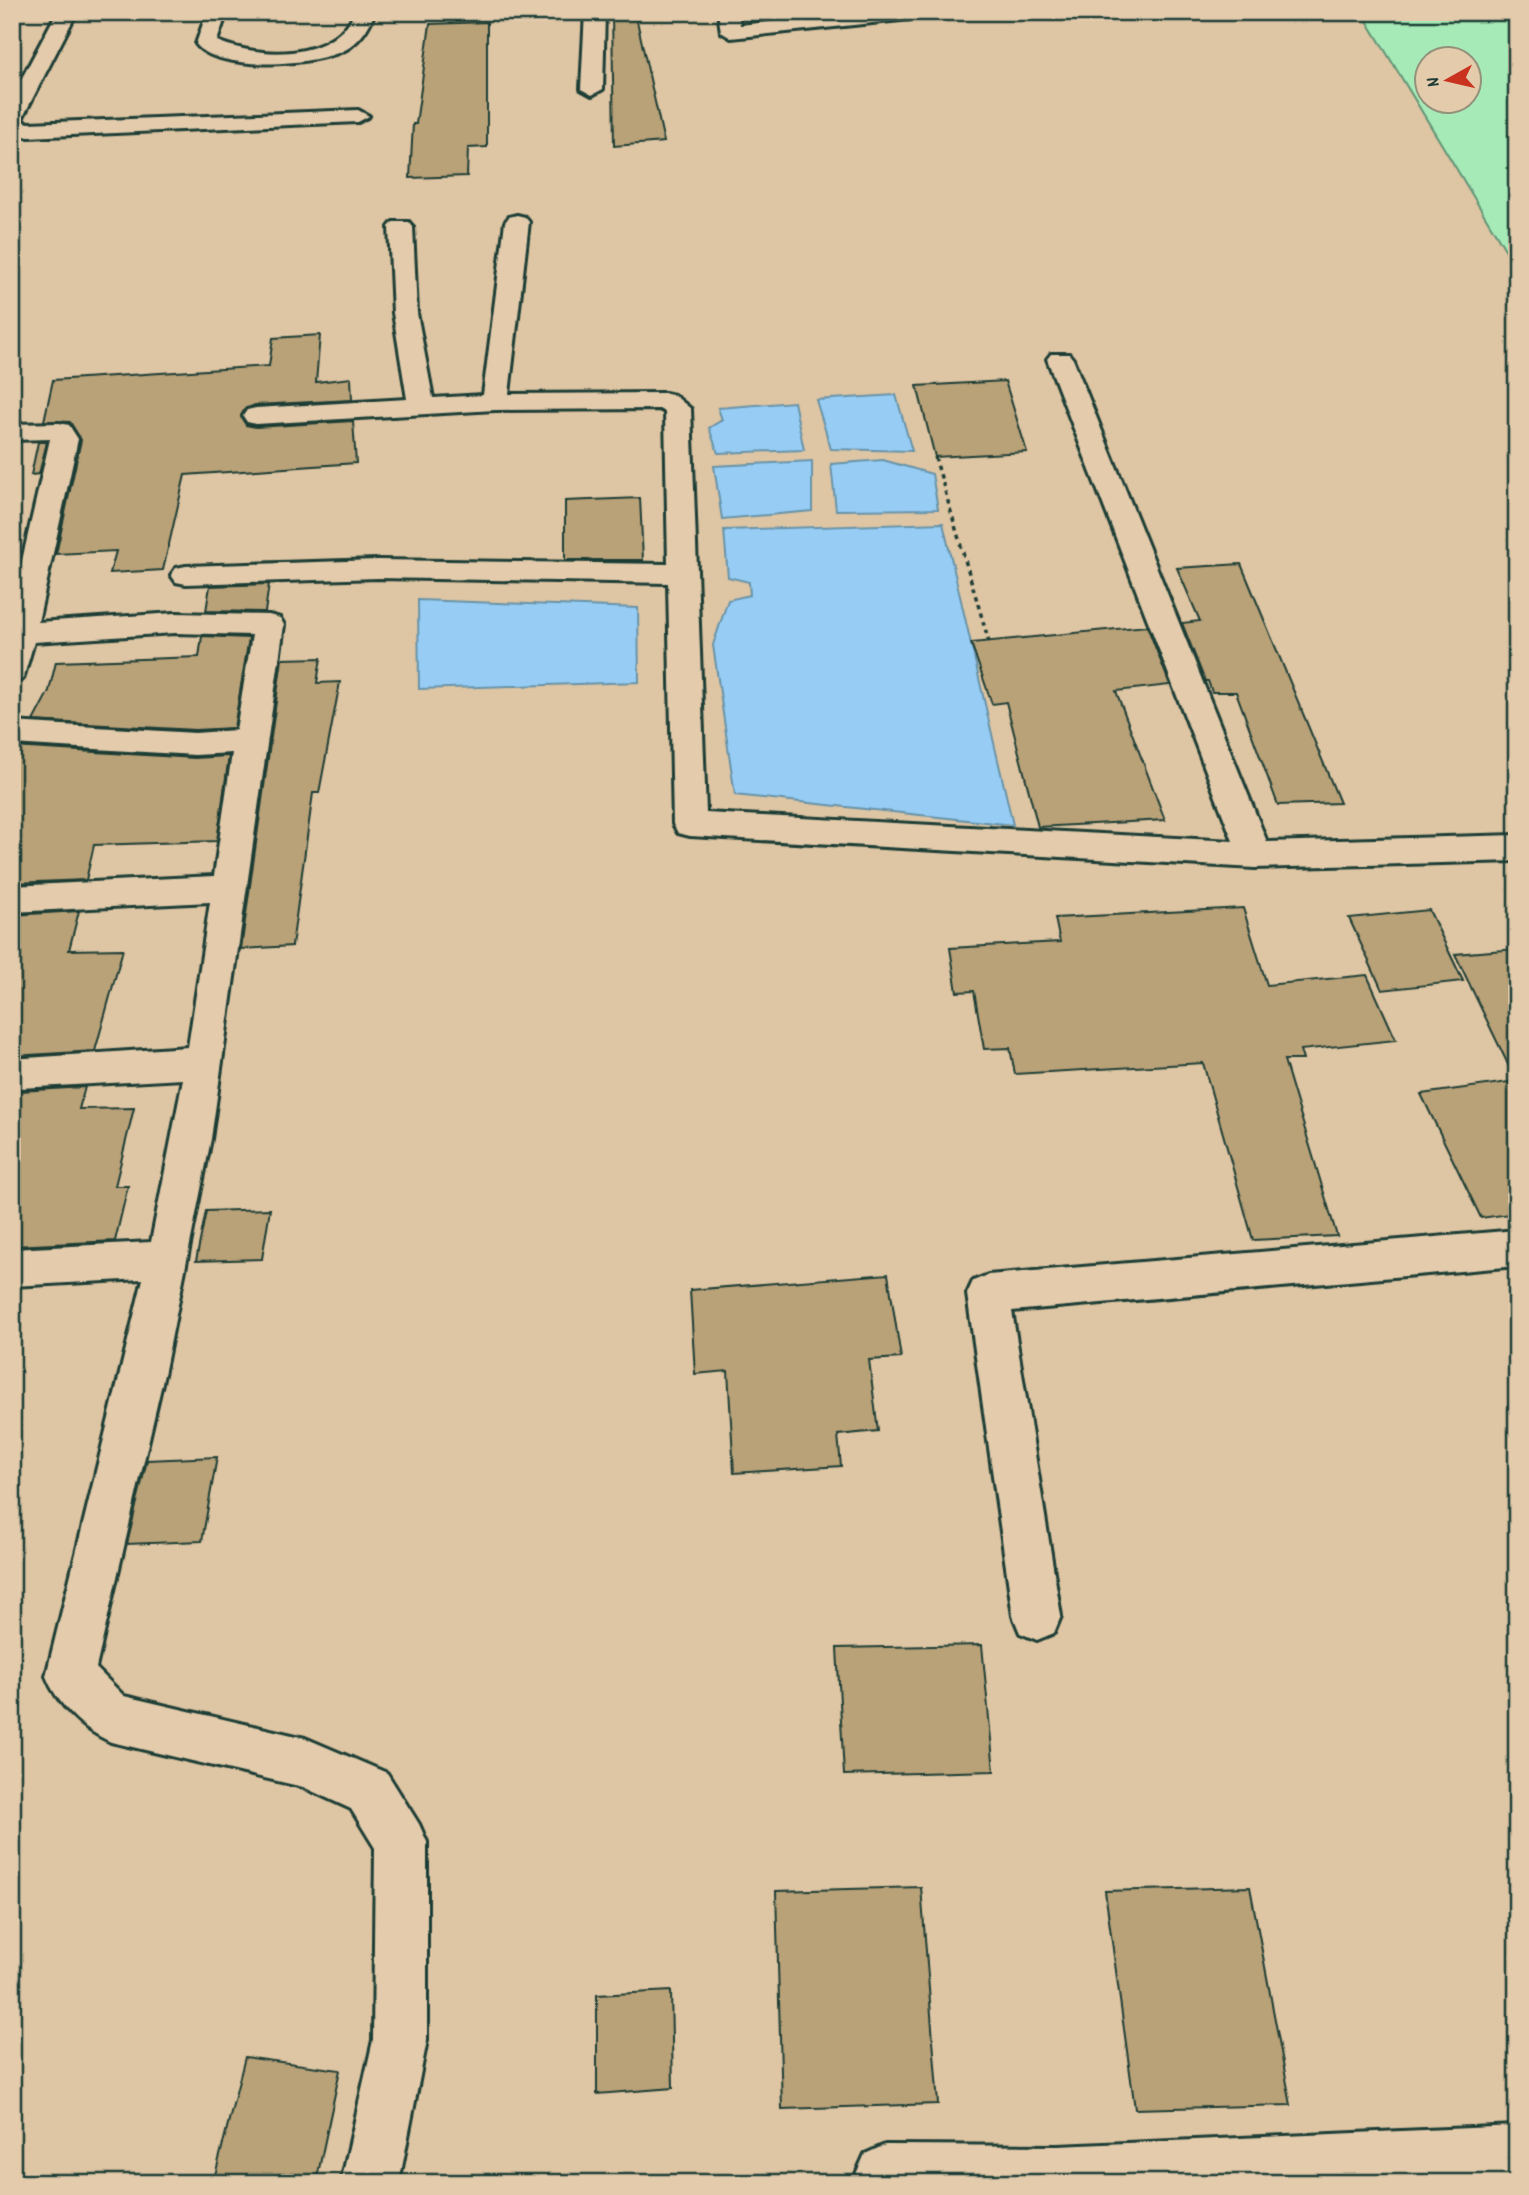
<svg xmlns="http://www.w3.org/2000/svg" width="1529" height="2195" viewBox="0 0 1529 2195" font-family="Dekko,sans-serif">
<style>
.green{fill:#a6ebb7;stroke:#629476;stroke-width:2;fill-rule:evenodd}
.water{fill:#97cdf5;stroke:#6793a8;stroke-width:2}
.building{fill:#b9a178;stroke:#1f3d34;stroke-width:2}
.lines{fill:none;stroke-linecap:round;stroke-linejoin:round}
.minor-casing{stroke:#1f3d34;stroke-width:6}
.path{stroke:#1f3d34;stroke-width:3.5;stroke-dasharray:4.5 4.5;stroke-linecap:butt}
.minor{fill:#e3cbac;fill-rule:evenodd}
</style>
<rect width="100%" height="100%" fill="#dec5a3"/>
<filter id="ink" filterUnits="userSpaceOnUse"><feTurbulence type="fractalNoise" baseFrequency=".0143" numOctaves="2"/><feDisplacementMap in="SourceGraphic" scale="14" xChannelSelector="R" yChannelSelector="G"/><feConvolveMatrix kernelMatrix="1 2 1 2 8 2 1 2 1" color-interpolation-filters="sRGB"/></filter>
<g filter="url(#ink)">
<path class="green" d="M 1382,12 L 1517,12 L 1517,269 L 1363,14 ZM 1428,60 L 1470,60 L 1470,102 L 1428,102 Z"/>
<g class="water">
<polygon points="896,395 912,451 831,449 816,400"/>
<polygon points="794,402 804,450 718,453 709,428 722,420 718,408"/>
<polygon points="883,460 932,474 938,509 836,510 831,464"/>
<polygon points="812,461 812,511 722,519 714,466"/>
<polygon points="943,523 1013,825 735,795 713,645 728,600 750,595 749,582 728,577 724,530"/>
<polygon points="418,600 638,608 639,682 419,689"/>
</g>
<g class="building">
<polygon points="612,12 635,12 664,142 614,146"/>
<polygon points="487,22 487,147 468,148 467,176 410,178 413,124 416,124 430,24"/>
<polygon points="320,335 316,382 351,378 352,400 255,405 245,409 241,417 246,425 256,427 353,421 356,463 185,475 163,570 110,573 116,551 56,554 81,440 70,422 44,421 53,380 269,366 273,338"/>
<polygon points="1005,381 1027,452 935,457 917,386"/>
<polygon points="38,442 47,442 39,474 31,475"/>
<polygon points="640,498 643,560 565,560 565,501"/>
<polygon points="1241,564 1340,803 1278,805 1236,692 1212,692 1208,681 1205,681 1182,623 1200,621 1177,568"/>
<polygon points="269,584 265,612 206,611 210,586"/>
<polygon points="1147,626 1170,685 1116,691 1165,820 1038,827 1006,702 992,704 971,643"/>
<polygon points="202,636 249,638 234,728 195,730 33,721 49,691 56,662 199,657"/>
<polygon points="321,658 317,683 340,682 319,793 313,793 292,946 241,949 282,659"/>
<polygon points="12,747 195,758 229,756 217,841 94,845 86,880 12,883"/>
<polygon points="1243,908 1267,985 1367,975 1396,1040 1300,1050 1303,1060 1284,1060 1337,1236 1253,1240 1203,1063 1015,1074 1010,1048 984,1049 974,991 957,992 950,948 1060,942 1055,918"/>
<polygon points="1429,910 1463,981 1382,990 1349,918"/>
<polygon points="79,911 69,950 123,949 95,1051 12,1056 12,915"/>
<polygon points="1517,949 1517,1213 1481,1218 1421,1094 1516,1081 1455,954"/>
<polygon points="85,1087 79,1109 134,1108 115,1186 128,1186 115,1241 12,1246 12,1088 20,1091"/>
<polygon points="270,1209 262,1259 196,1261 206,1211"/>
<polygon points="888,1274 901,1358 869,1360 878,1431 838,1435 841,1466 734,1473 728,1371 695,1374 690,1290"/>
<polygon points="217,1457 202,1541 127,1544 147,1460"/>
<polygon points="982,1645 994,1771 844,1775 837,1648"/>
<polygon points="921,1887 938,2104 782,2109 776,1891"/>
<polygon points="1250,1887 1291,2105 1135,2109 1105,1891"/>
<polygon points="671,1991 673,2088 597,2094 597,1995"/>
<polygon points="245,2057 340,2070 316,2183 213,2183"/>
</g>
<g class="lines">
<defs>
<g id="minor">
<polygon points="57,12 77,12 21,121 29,123 358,110 369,116 358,122 28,137 12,132 12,97"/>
<path d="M 207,12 L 227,12 L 217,41 C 261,59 333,61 355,12 L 375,12 C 369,27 363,37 350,47 C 323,66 217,73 196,44 Z"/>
<polygon points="585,12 605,12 603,89 592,95 581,89"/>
<polygon points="718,12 738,12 740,25 861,12 930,12 920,18 731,38 721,32"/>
<polygon points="517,215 525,217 529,222 509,394 665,393 674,395 691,409 706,813 1233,841 1047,359 1051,354 1069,354 1073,359 1267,842 1517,835 1517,861 1255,868 690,836 678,833 673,824 668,583 378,578 186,584 176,582 171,575 176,568 186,566 378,560 668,564 665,412 659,409 495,410 256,424 247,422 243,416 247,410 256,408 407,399 393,313 389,227 393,222 409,222 413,227 417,313 433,398 483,395 505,222 509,217"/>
<path d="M 59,423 L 69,425 L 78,439 L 38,622 L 175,613 L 269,615 L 280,618 L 284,625 L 211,1139 L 165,1370 L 96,1668 L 124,1696 L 305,1738 L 387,1773 L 419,1824 L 427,1842 L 427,2040 L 399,2183 L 341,2183 L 373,2040 L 375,1848 L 351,1809 L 303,1787 L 111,1742 C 83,1730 57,1704 46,1676 L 143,1279 L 12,1286 L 12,1249 L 151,1242 L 183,1079 L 20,1088 L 12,1085 L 12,1059 L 188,1047 L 210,902 L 12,912 L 12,886 L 214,876 L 232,753 L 195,755 L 12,744 L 12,722 L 195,733 L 236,730 L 252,635 L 175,633 L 34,642 L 23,679 L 12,682 L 12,604 L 50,439 L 12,440 L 12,424 Z"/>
<polygon points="1517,1230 1517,1266 1012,1311 1061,1616 1054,1633 1037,1640 1020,1633 1013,1616 967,1294 973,1281 988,1275"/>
<polygon points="1517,2126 1517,2182 860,2183 856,2174 865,2154 885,2145 1058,2146"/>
</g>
</defs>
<use href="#minor" class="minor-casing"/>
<polyline class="path" points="935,457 989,642"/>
<use href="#minor" class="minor"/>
</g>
</g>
<rect width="1529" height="2195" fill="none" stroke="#e3cbac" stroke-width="42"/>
<rect x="21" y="21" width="1487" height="2153" fill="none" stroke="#1f3d34" stroke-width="2.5" filter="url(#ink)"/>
<g transform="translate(1448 80) rotate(262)"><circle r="33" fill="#e3cbac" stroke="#95927c" stroke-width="2"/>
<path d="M0-5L12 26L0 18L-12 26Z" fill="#c8321e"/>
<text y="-10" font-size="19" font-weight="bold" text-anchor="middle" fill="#1f3d34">N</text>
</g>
</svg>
